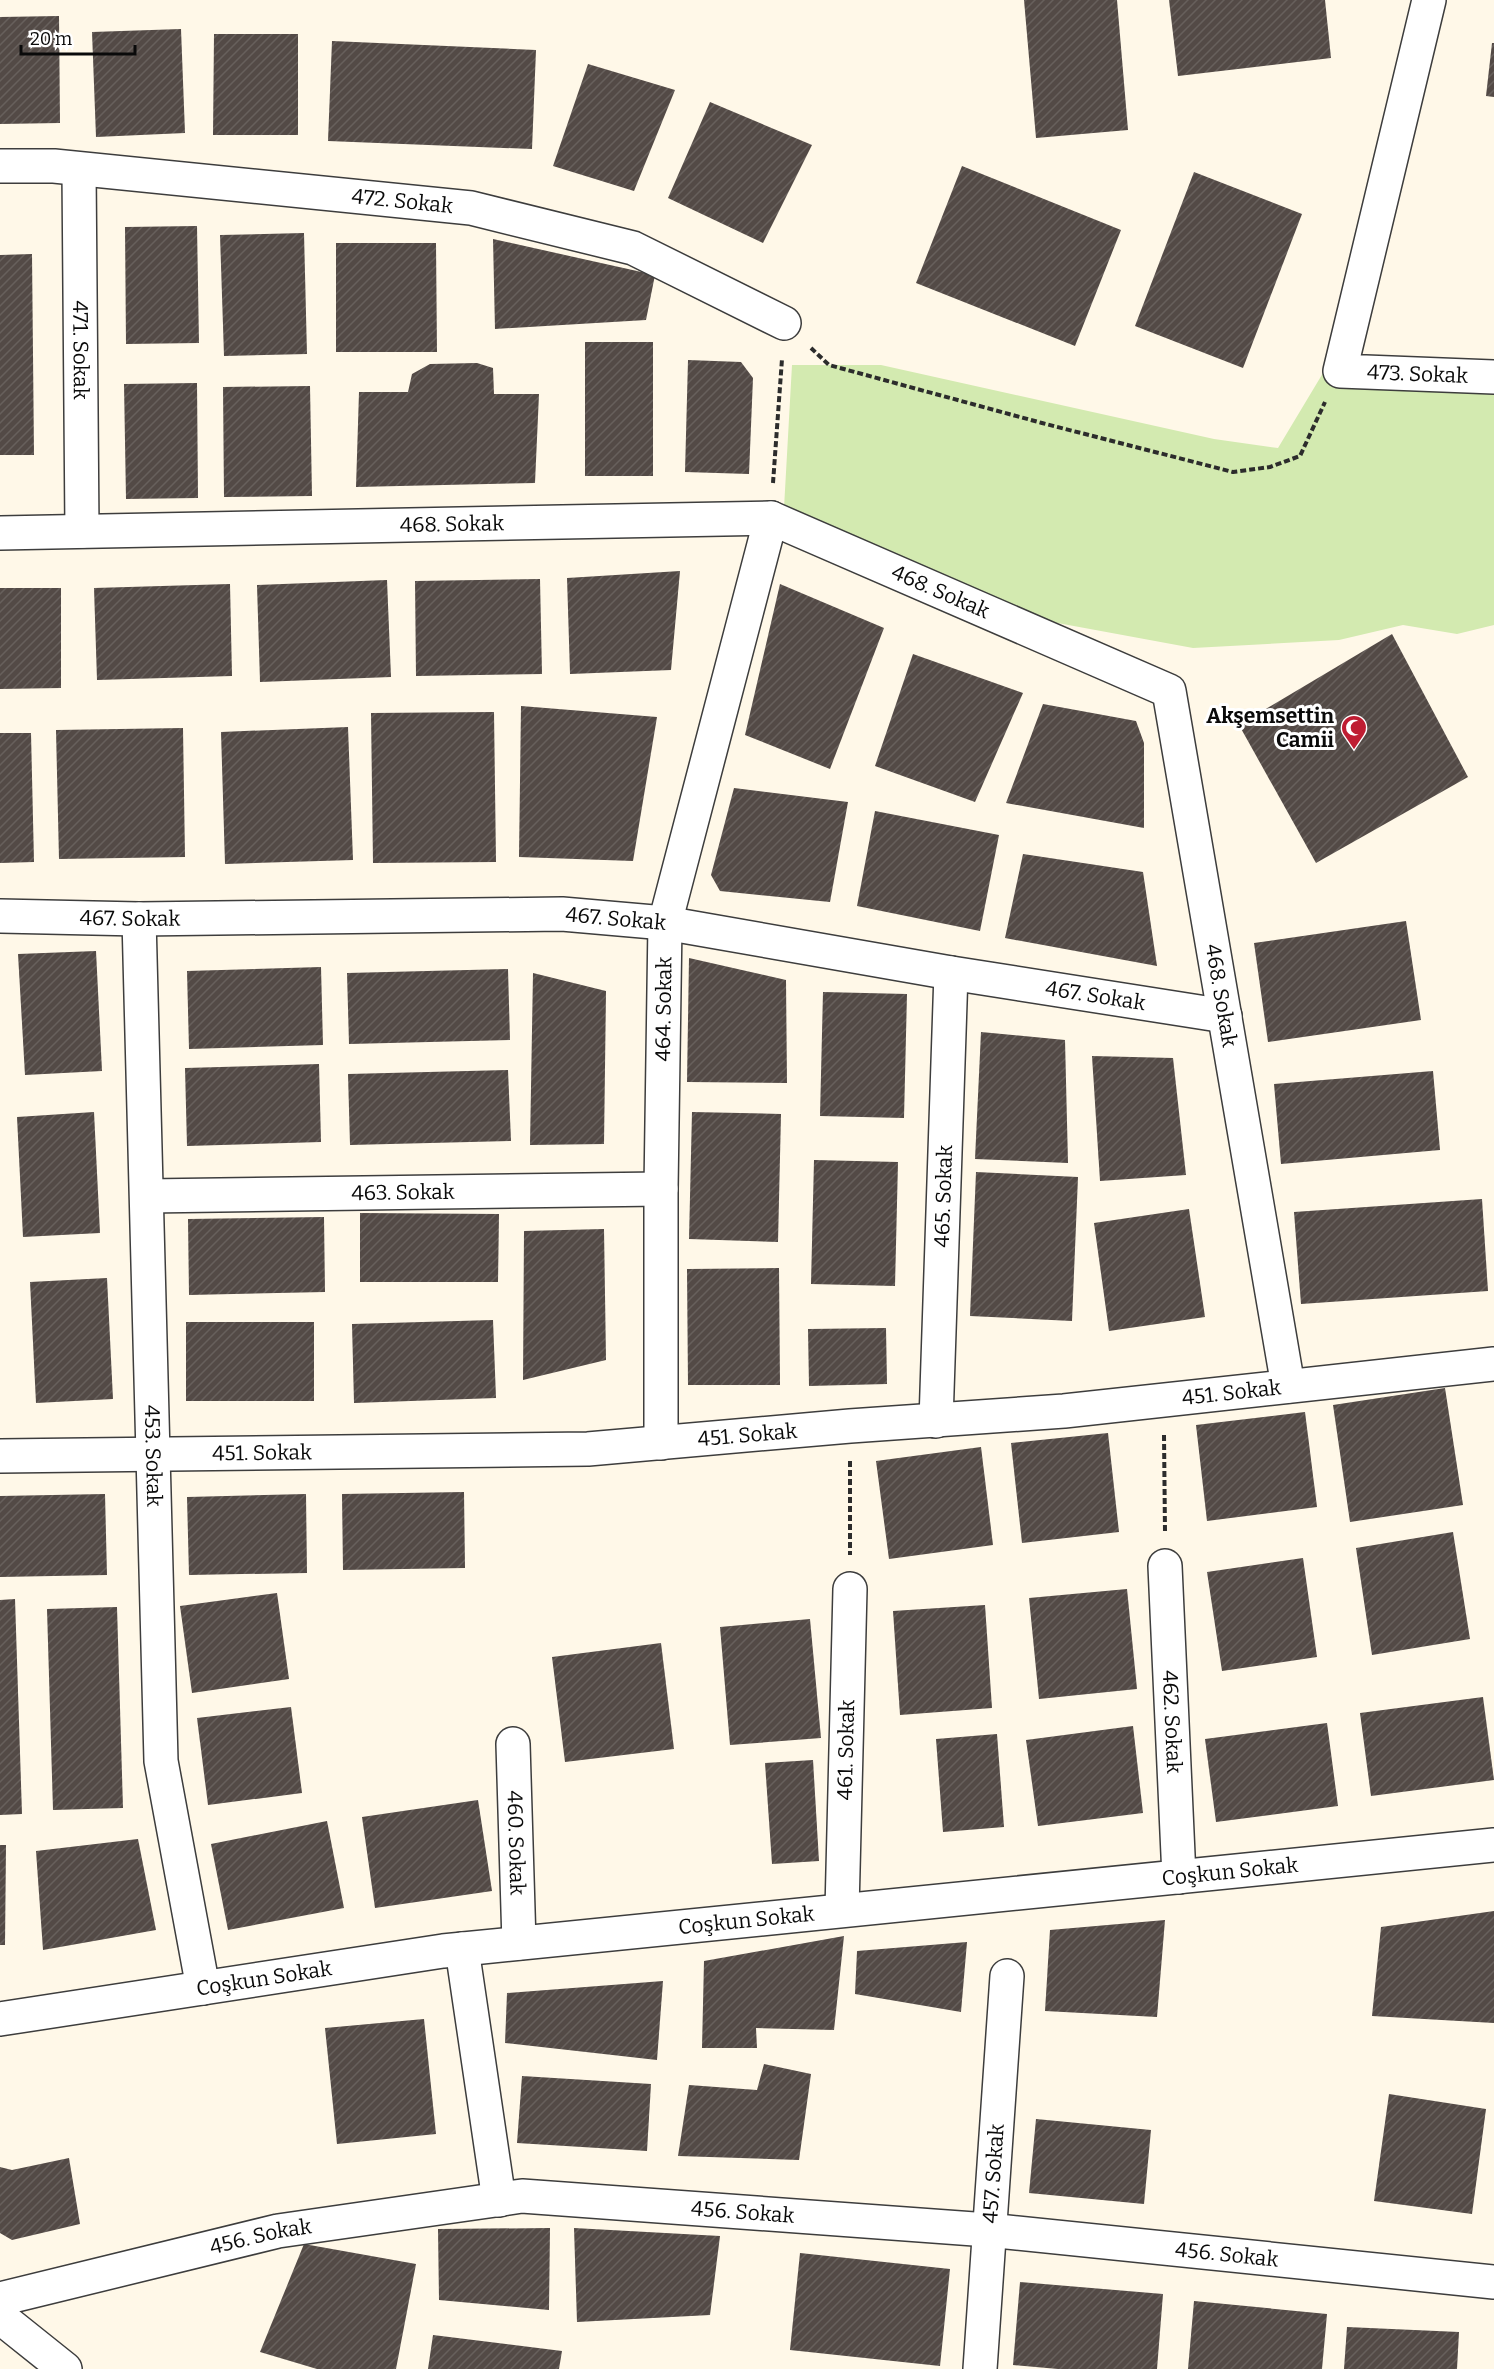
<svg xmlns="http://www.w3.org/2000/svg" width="1494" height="2369" viewBox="0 0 1494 2369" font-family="Bitter,serif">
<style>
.grass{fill:#d3eab0}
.building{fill:url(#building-hatch)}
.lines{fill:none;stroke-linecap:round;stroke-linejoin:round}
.minor-casing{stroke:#3d3d3d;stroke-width:36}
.path{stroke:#2c2c2c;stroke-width:4;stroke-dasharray:6 3;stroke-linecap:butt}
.minor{stroke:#fff;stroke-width:33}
.labels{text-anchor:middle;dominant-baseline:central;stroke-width:6;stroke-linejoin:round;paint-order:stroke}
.street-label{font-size:21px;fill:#0a0a0a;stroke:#fff}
.poi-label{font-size:21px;font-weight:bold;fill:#0a0a0a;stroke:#fff;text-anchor:end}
</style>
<defs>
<pattern id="building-hatch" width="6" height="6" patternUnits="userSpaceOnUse" patternTransform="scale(1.5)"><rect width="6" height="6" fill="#534a46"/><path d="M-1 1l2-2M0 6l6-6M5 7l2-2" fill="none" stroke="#67605c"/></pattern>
</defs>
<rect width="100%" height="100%" fill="#fff8e8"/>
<polygon class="grass" points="792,365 881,365 1214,439 1278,448 1323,373 1404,386 1494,391 1494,625 1457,634 1403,625 1339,640 1193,648 1025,617 784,508"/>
<g class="building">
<polygon points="1024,0 1117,0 1128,130 1036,138"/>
<polygon points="1169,0 1325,0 1331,58 1178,76"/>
<polygon points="59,16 60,123 0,124 0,17"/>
<polygon points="181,29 185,133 96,137 92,32"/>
<polygon points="214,34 298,34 298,135 213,135"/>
<polygon points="332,41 536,50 532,149 328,141"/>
<polygon points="1492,43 1494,43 1494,97 1486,96"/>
<polygon points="588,64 675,90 634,191 553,166"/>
<polygon points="710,102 812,145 763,243 668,198"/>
<polygon points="962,166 1121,230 1075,346 916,283"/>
<polygon points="1194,172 1302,214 1243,368 1135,326"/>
<polygon points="197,226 199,343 126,344 125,227"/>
<polygon points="304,233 307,354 224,356 220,235"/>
<polygon points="493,239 655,275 646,320 495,329"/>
<polygon points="336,243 436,243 437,352 336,352"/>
<polygon points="32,254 34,455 0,455 0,255"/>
<rect x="585" y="342" width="68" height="134"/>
<polygon points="688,360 741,362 753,378 749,474 685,472"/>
<polygon points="477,363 493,368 494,394 539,394 535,483 356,487 359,392 408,392 412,374 430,364"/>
<polygon points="197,383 198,498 126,499 124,384"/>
<polygon points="310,386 312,496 224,497 223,387"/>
<polygon points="680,571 671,670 570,674 567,578"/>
<polygon points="540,579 542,674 416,676 415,581"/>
<polygon points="387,580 391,677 260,682 257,585"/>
<polygon points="230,584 232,676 97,680 94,588"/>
<polygon points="780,584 884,628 830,769 745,735"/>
<polygon points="0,588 61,588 61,688 0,689"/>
<polygon points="1392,634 1468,777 1316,863 1239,725"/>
<polygon points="913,654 1023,693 975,802 875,766"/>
<polygon points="1043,704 1136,721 1144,743 1144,828 1006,803"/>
<polygon points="521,706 657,717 633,861 519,857"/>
<polygon points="494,712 496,862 373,863 371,713"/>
<polygon points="348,727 353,860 225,864 221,732"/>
<polygon points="183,728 185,857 59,859 56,730"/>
<polygon points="0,733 31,733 34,862 0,863"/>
<polygon points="734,788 848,802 830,902 720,891 711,875"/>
<polygon points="875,811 999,835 980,931 857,906"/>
<polygon points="1023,854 1143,872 1157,966 1005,938"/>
<polygon points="1406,921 1421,1020 1268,1042 1254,943"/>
<polygon points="96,951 102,1071 25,1075 18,954"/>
<polygon points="689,958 786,980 787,1083 687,1082"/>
<polygon points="321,967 323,1045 189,1049 187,971"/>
<polygon points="508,969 510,1040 349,1044 347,973"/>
<polygon points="533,973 606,991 604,1144 530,1145"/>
<polygon points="823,992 907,994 904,1118 820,1116"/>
<polygon points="981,1032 1065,1040 1068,1163 975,1159"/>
<polygon points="1092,1056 1173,1058 1186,1175 1100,1181"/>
<polygon points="319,1064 321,1142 187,1146 185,1068"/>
<polygon points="508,1070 511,1141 350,1145 348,1074"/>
<polygon points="1433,1071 1440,1150 1281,1164 1274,1084"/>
<polygon points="94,1112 100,1233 23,1237 17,1117"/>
<polygon points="692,1112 781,1114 778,1242 689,1239"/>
<polygon points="814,1160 898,1162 895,1286 811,1284"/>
<polygon points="976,1172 1078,1177 1072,1321 970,1316"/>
<polygon points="1482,1199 1488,1291 1301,1304 1294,1212"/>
<polygon points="1189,1209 1205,1317 1109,1331 1094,1223"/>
<polygon points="360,1213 499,1214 498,1282 360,1282"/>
<polygon points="324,1217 325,1292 189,1295 188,1219"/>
<polygon points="604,1229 606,1360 523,1380 524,1231"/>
<polygon points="779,1268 780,1385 688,1385 687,1269"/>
<polygon points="107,1278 113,1399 36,1403 30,1282"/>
<polygon points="493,1320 496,1398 354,1403 352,1324"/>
<rect x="186" y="1322" width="128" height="79"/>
<polygon points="886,1328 887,1384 809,1386 808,1329"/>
<polygon points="1445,1388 1463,1505 1350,1522 1333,1405"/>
<polygon points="1305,1412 1317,1507 1207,1521 1196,1425"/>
<polygon points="1108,1433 1119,1532 1022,1543 1011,1443"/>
<polygon points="981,1447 993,1545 889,1559 876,1461"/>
<polygon points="464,1492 465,1568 343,1570 342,1494"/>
<polygon points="105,1494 107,1575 0,1577 0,1496"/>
<polygon points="306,1494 307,1573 189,1575 187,1497"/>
<polygon points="1453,1532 1470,1639 1372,1655 1356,1548"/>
<polygon points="1303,1558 1317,1657 1222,1671 1207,1572"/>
<polygon points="1127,1589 1137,1689 1039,1699 1029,1598"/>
<polygon points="277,1593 289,1679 192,1693 180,1606"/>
<polygon points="15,1599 22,1814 0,1815 0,1600"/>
<polygon points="985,1605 992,1708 900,1715 893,1611"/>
<polygon points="117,1607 123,1808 53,1810 47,1609"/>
<polygon points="810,1619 821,1738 730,1745 720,1627"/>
<polygon points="661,1643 674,1749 565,1762 552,1657"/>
<polygon points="1483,1697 1494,1780 1371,1796 1360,1713"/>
<polygon points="291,1707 302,1793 208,1805 197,1718"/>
<polygon points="1327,1723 1338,1806 1216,1822 1205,1739"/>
<polygon points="1133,1726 1143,1813 1038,1826 1026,1740"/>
<polygon points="997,1734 1004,1827 943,1832 936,1739"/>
<polygon points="813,1760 819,1861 772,1864 765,1763"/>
<polygon points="478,1800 492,1891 375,1908 362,1817"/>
<polygon points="327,1821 344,1908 228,1930 211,1844"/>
<polygon points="138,1839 156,1930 43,1950 36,1851"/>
<polygon points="0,1845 6,1845 5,1945 0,1945"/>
<polygon points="1494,1911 1494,2023 1372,2016 1381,1927"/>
<polygon points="1165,1920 1157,2017 1045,2011 1050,1930"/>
<polygon points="844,1936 834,2030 756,2028 757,2048 702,2048 704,1961"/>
<polygon points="967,1942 961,2012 855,1994 857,1951"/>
<polygon points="663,1981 657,2060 505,2043 507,1993"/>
<polygon points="424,2019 436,2134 337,2144 325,2028"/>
<polygon points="764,2064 811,2074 799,2160 678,2156 689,2085 757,2090"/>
<polygon points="522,2076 651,2084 647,2151 517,2143"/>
<polygon points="1389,2094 1486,2109 1472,2214 1374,2201"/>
<polygon points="1036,2119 1151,2130 1144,2204 1029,2193"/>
<polygon points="69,2158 80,2224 12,2240 0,2233 0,2167 12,2170"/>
<polygon points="550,2228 549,2310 439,2300 438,2229"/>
<polygon points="574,2228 720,2236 710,2315 577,2322"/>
<polygon points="304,2244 416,2264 396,2369 317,2369 260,2352"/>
<polygon points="800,2253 950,2269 940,2366 790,2350"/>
<polygon points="1020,2282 1163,2294 1157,2369 1058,2369 1013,2365"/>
<polygon points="1194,2301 1327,2314 1322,2369 1188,2369"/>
<polygon points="1347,2327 1459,2332 1457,2369 1344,2369"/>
<polygon points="433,2335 562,2351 559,2369 428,2369"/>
</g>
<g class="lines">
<defs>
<g id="minor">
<path id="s1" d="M 1429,0 L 1340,371 L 1494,377"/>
<path id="s2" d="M 0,166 L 54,166 L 471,208 L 633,248 L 784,323"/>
<path id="s3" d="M 79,170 L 82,531"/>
<path id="s4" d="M 0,533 L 771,518 L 1169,691 L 1288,1386"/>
<path id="s5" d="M 0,916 L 139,919 L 562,914 L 665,923 L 951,973 L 1225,1016"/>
<path id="s6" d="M 139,919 L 161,1761 L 203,1988"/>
<path id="s7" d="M 147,1196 L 661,1189"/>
<path id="s8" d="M 936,1421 L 951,973"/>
<path id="s9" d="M 661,1443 L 661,1189 L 665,923 L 771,518"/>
<path id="s10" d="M 0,1456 L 588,1449 L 850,1426 L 1064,1411 L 1494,1364"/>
<path id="s11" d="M 1165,1566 L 1179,1877"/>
<path id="s12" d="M 513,1744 L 519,1943"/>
<path id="s13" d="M 842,1910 L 850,1589"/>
<polyline points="462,1949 499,2200"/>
<path id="s14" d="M 0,2019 L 443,1951 L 1494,1845"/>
<path id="s15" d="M 0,2299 L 278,2231 L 522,2196 L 988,2230 L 1494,2282"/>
<polyline points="0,2317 65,2369"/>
<path id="s16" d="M 980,2369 L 1007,1976"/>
</g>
</defs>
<use href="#minor" class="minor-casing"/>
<g class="path">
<polyline points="811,348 829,365 1042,423 1233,472 1270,467 1300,456 1325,402"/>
<polyline points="773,483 782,359"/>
<polyline points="1164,1435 1165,1532"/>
<polyline points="850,1461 850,1555"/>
</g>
<use href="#minor" class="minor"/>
</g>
<defs>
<symbol id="mosque-pin" viewBox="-11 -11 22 30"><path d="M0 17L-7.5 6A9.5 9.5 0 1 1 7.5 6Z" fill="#bf1d32" stroke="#fff"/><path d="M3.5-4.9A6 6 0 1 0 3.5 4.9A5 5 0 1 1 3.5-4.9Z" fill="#fff"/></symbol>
</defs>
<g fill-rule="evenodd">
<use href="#mosque-pin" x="1339" y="713" width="30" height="40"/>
</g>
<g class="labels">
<g class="street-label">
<text stroke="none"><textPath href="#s2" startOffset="404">472. Sokak</textPath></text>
<text stroke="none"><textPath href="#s3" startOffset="180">471. Sokak</textPath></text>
<text stroke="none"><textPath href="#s1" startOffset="459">473. Sokak</textPath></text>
<text stroke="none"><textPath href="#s4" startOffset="452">468. Sokak</textPath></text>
<text stroke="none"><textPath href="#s4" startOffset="956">468. Sokak</textPath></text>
<text stroke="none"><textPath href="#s5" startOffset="130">467. Sokak</textPath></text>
<text stroke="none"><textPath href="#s5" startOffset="616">467. Sokak</textPath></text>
<text stroke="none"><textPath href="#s4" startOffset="1514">468. Sokak</textPath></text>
<text stroke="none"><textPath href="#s5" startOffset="1102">467. Sokak</textPath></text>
<text stroke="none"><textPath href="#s9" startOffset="434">464. Sokak</textPath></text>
<text stroke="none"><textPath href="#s7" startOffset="256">463. Sokak</textPath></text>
<text stroke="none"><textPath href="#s8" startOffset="225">465. Sokak</textPath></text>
<text stroke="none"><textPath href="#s10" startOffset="1234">451. Sokak</textPath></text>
<text stroke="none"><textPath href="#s10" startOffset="748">451. Sokak</textPath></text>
<text stroke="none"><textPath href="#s10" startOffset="262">451. Sokak</textPath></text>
<text stroke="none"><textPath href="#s6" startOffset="537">453. Sokak</textPath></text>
<text stroke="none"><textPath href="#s11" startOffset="156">462. Sokak</textPath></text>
<text stroke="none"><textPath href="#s13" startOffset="160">461. Sokak</textPath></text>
<text stroke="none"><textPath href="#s12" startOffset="99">460. Sokak</textPath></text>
<text stroke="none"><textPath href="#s14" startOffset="1239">Coşkun Sokak</textPath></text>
<text stroke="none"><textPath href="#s14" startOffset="753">Coşkun Sokak</textPath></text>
<text stroke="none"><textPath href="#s14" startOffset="267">Coşkun Sokak</textPath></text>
<text stroke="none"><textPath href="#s16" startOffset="196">457. Sokak</textPath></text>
<text stroke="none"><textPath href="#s15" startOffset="754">456. Sokak</textPath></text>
<text stroke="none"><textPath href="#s15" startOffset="268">456. Sokak</textPath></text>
<text stroke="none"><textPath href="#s15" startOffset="1240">456. Sokak</textPath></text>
</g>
<g class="poi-label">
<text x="1334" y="716">Akşemsettin<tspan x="1334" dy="24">Camii</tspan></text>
</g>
</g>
<path d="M21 45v9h114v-9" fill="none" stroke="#0a0a0a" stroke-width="3"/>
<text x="30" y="45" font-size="18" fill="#0a0a0a" stroke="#ffffff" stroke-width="4.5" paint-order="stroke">20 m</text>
</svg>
